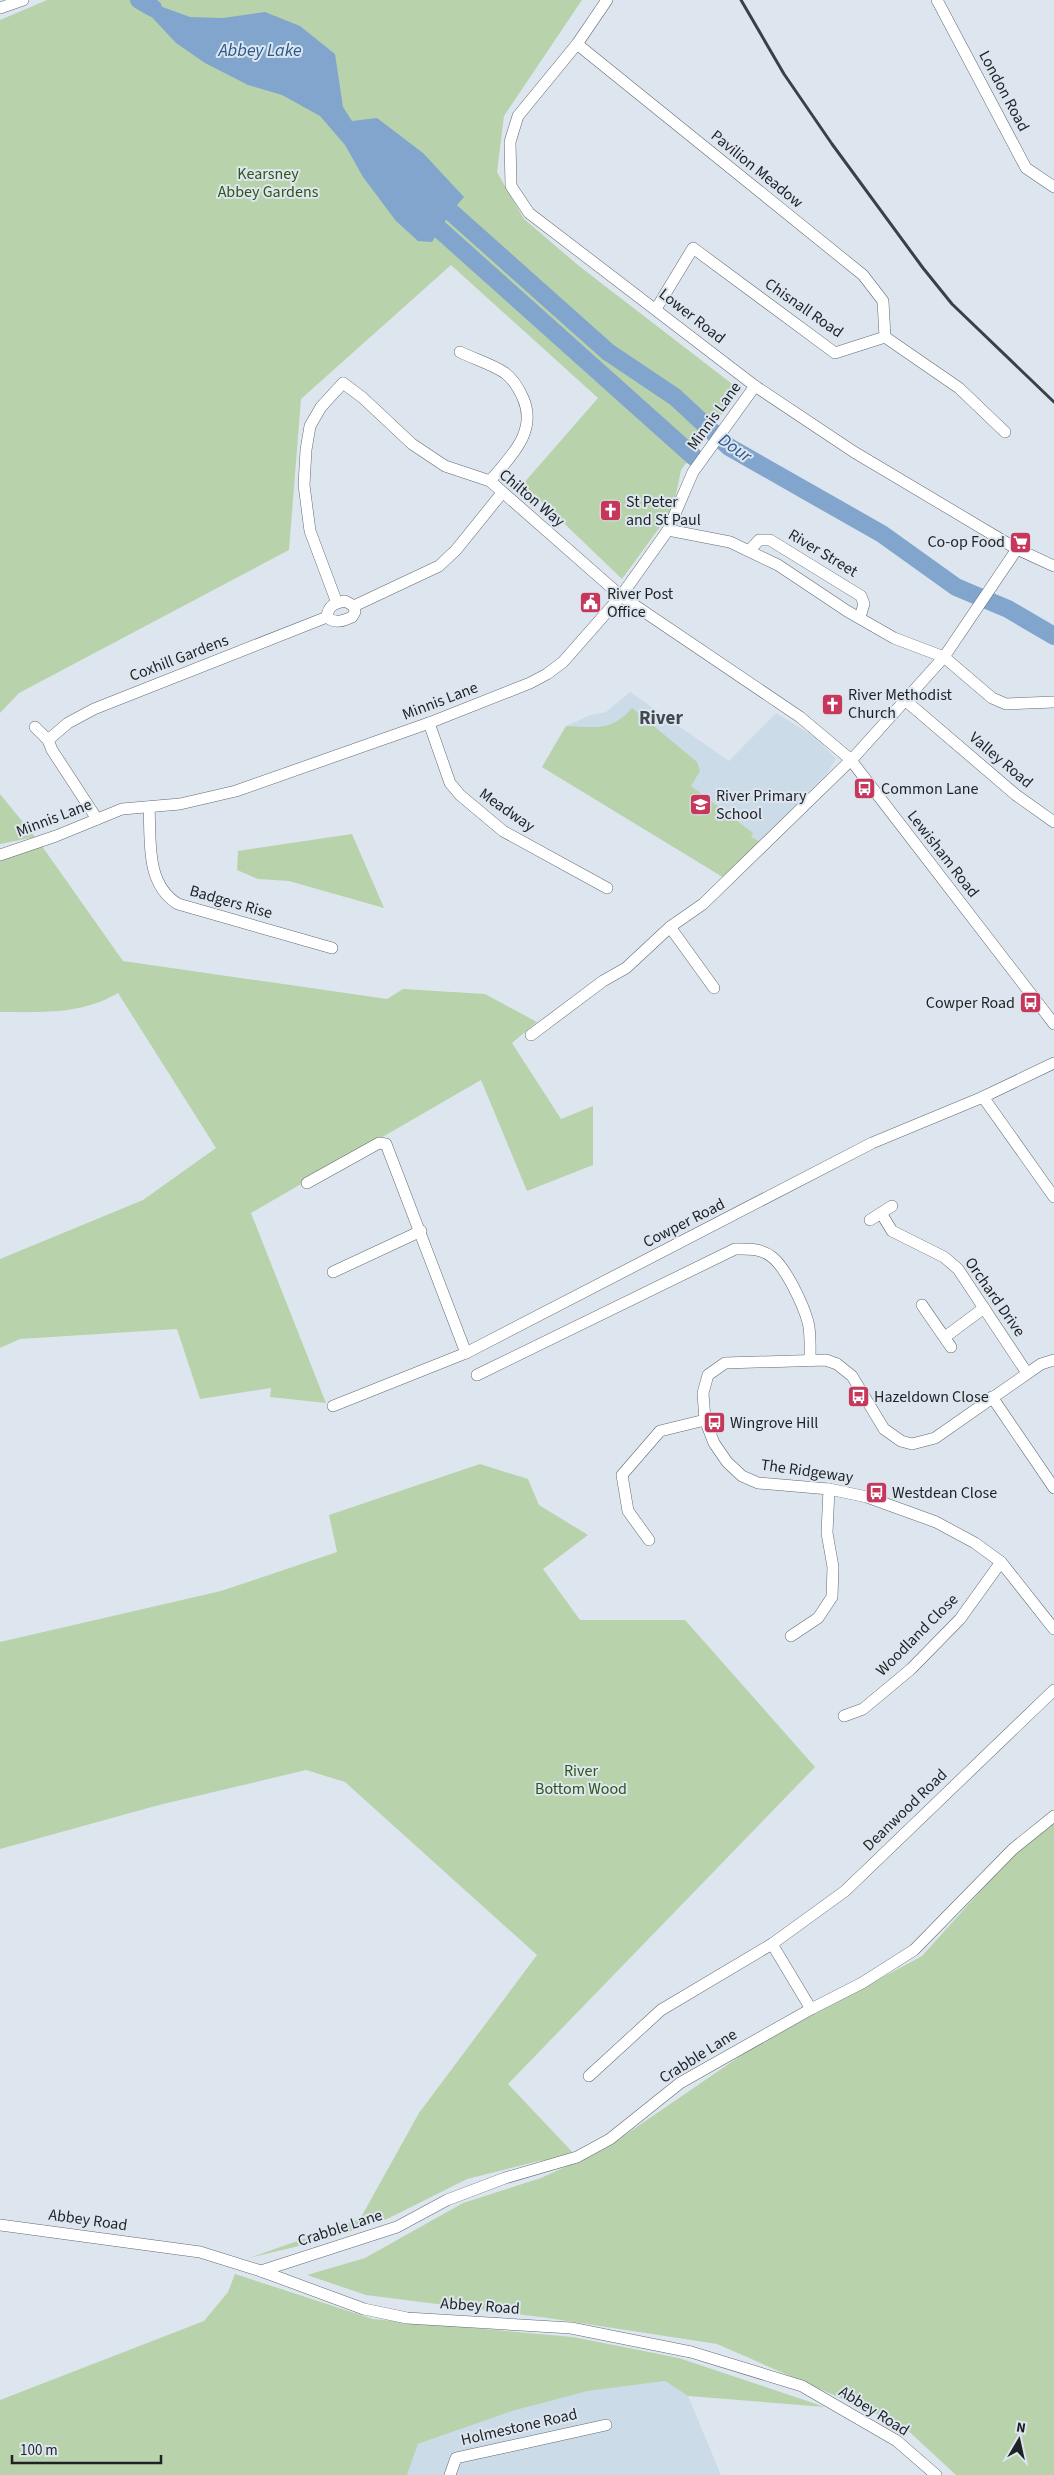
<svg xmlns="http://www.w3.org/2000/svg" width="1054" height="2475" viewBox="0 0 1054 2475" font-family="'Source Sans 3',sans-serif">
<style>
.built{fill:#cbdbe8}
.green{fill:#b8d3ab}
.water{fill:#82a5ce}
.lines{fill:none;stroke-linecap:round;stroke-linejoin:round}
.river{stroke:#82a5ce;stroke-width:18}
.minor-casing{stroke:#626a71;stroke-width:12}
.minor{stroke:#fff;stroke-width:11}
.rail{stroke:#3b4044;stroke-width:3}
.labels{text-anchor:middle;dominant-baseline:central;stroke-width:4;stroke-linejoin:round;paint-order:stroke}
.street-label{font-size:16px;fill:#1e2225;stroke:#dde6ef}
.park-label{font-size:16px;fill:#2f5515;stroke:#dde6ef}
.poi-label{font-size:16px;fill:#1e2225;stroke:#dde6ef;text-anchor:start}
.water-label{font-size:18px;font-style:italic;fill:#29598e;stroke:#dde6ef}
.quarter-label{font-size:19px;font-weight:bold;fill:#41494f;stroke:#dde6ef}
</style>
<rect width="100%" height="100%" fill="#dde6ef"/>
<g class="built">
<polygon points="630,692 729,761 776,713 816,738 836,759 828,772 726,879 542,767 566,726 591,715 606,712"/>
<polygon points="665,2381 688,2396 721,2475 407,2475 418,2444 512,2411 588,2391"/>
</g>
<g class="green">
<polygon points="47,0 582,0 504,116 497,172 524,219 579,266 740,390 681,470 673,509 622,579 523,484 598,398 451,265 301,399 289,550 19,693 0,713 0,20"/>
<path d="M 632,708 L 697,762 L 700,771 L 691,786 L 753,833 L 751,837 L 761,842 L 726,879 L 542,767 L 566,726 C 596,727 611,732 632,708 Z"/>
<polygon points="0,794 35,837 0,844"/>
<polygon points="352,834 384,908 289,881 258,879 237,870 238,851"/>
<path d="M 39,842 L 123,961 L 387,999 L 403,989 L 485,994 L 537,1022 L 512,1043 L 561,1119 L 593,1106 L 593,1165 L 527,1191 L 481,1080 L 251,1213 L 326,1403 L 270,1397 L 271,1388 L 200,1399 L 177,1329 L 20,1339 L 0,1348 L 0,1259 L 143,1200 L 216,1148 L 118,993 C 81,1015 41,1012 0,1012 L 0,855 Z"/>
<polygon points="480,1464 528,1479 539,1505 588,1535 543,1569 580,1620 685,1620 815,1767 508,2084 577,2157 539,2161 467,2179 389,2218 328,2239 249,2258 360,2219 419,2113 537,1955 345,1782 306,1770 159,1805 0,1849 0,1642 221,1591 337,1552 329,1515"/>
<polygon points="1054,1821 1054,2475 956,2475 902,2425 717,2344 548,2318 366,2295 307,2275 365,2258 463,2203 541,2178 606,2148 752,2048 922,1956 1023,1844"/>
<polygon points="235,2274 373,2319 573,2337 679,2358 825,2407 688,2396 665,2381 588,2391 512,2411 418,2444 407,2475 0,2475 0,2400 204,2321 228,2292"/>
</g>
<polygon class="water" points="157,5 190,17 223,18 265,12 300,26 335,54 343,107 352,121 377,118 423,153 464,197 451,212 432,242 418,241 396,221 363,177 345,145 320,116 282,95 248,85 205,63 176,43 148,13"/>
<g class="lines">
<g class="river">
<polyline points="139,0 153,8"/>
<polyline points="451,212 608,352 675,397 729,447 882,534 956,587 1008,609 1054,636"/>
<polyline points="438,228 694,457"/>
</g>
<defs>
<g id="minor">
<polyline points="607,0 577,44 518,116 510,142 511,186 529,213 755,386 854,452 1017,549 1054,566"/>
<polyline points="937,0 1026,168 1054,187"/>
<polyline points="0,8 23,0"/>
<polyline points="577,44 863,275 883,301 885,337"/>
<polyline points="656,309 693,248 835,353 885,337 959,388 1005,432"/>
<path d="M 460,352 C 474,359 492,364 505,373 C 513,379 519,389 523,398 C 538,432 510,457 490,481"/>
<polyline points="668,530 730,542 778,565 847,611 894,638 944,657 992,698 1006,704 1054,702"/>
<polyline points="749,551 759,540 770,540 861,596 864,604 860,617"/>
<path d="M 345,601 L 354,606 L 355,612 L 352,617 C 343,621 335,624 327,617 C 328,606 334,603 345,601 Z"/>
<polyline points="337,603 310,531 304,485 306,450 310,426 321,407 343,383 363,398 412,444 445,466 490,481 621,596 800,717 850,759 1054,1024"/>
<polyline points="354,606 439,566 456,550 502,493"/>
<polyline points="906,701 1016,795 1054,822"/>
<polyline points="429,723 450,783 460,795 503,831 607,888"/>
<polyline points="35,727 48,740 52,750 97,819"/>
<polyline points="48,740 68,723 94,709 327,617"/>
<path d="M 149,807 C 151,840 145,884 178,904 L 332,948"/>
<polyline points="0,855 56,836 122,809 180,804 236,791 429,723 530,683 547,674 563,662 621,596 668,530 693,472 755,386"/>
<polyline points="670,927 714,988"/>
<polyline points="531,1035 603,981 626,968 670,927 703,904 855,756 944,657 1017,549"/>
<polyline points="983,1097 1054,1197"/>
<polyline points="307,1183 379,1143 386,1144 466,1353"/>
<polyline points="881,1213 892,1231 944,1257 958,1269 1027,1373"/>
<polyline points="870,1220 892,1206"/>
<polyline points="333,1272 421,1231"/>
<polyline points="922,1305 951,1347"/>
<polyline points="945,1337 984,1308"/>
<polyline points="1054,1360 1041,1364 935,1438 912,1444 901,1441 884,1429 852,1376 837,1364 826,1360 725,1363 708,1375 703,1393 705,1420 714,1443 727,1462 742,1476 758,1483 829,1489 867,1497 936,1522 975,1543 1001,1562 1054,1629"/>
<path d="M 477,1375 L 735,1249 C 748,1249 761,1248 772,1257 C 786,1268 803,1304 808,1322 C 811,1334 810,1348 810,1361"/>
<polyline points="992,1397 1054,1488"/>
<polyline points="333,1406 466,1353 872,1143 983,1097 1054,1063"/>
<polyline points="649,1540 628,1511 622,1475 660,1431 705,1420"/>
<polyline points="791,1636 818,1618 832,1597 833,1567 827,1533 829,1489"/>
<polyline points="844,1716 863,1709 911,1669 960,1619 1001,1562"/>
<polyline points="772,1944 811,2009"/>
<polyline points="589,2076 661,2010 772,1944 845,1891 1054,1690"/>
<polyline points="0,2225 200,2252 261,2271 364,2309 407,2318 571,2328 691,2352 802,2386 897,2441 936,2475"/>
<polyline points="261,2271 397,2227 447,2200 505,2178 577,2157 610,2139 680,2083 811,2009 862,1983 914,1950 1013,1849 1054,1816"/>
<polyline points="450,2475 456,2458 606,2425"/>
</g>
</defs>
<use href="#minor" class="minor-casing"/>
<use href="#minor" class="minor"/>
<polyline class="rail" points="741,0 784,74 832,144 923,268 952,304 1054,402"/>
</g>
<defs>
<symbol id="church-square" viewBox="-11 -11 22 22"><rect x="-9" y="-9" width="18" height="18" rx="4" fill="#c6375b" stroke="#dde6ef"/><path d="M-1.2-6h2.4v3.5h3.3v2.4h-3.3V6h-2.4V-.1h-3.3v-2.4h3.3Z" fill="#fff"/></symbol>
<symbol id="supermarket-square" viewBox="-11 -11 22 22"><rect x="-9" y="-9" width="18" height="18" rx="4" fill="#c6375b" stroke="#dde6ef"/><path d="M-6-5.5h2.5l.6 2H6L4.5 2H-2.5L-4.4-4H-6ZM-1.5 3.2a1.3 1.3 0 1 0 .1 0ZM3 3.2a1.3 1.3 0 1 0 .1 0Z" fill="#fff"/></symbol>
<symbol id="civic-square" viewBox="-11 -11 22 22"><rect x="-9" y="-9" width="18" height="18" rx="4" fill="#c6375b" stroke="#dde6ef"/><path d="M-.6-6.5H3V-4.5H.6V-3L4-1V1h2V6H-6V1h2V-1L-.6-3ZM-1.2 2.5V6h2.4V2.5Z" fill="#fff"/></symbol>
<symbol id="bus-square" viewBox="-11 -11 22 22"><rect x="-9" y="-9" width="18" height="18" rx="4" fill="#c6375b" stroke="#dde6ef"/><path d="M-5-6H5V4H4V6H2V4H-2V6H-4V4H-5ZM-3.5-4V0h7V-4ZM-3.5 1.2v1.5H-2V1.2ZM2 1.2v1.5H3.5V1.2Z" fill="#fff"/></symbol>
<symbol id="school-square" viewBox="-11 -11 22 22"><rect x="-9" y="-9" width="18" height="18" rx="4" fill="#c6375b" stroke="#dde6ef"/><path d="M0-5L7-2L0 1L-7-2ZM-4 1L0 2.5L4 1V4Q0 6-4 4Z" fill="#fff"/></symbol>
</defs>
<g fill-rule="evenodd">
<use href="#church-square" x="598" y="498" width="25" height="25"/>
<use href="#supermarket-square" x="1008" y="530" width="25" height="25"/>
<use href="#civic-square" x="578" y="590" width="25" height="25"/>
<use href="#church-square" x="820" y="692" width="25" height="25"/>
<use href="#bus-square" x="852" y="776" width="25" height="25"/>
<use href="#school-square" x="688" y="792" width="25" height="25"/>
<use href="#bus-square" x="1018" y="990" width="25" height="25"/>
<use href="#bus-square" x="846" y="1384" width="25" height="25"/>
<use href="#bus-square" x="702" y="1410" width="25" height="25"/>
<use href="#bus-square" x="864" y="1480" width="25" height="25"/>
</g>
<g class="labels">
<g class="street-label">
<text transform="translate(1004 91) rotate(62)">London Road</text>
<text transform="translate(757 169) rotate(39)">Pavilion Meadow</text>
<text transform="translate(804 308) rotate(35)">Chisnall Road</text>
<text transform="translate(692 316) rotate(38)">Lower Road</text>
<text transform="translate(714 416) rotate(-54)">Minnis Lane</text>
<text transform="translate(532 498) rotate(40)">Chilton Way</text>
<text transform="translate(823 553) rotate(31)">River Street</text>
<text transform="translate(179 658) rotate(-21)">Coxhill Gardens</text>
<text transform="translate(440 701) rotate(-21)">Minnis Lane</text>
<text transform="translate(1001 760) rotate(40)">Valley Road</text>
<text transform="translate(507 810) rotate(35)">Meadway</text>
<text transform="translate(54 818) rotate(-21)">Minnis Lane</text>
<text transform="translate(943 854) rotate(52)">Lewisham Road</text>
<text transform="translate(231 902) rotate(16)">Badgers Rise</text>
<text transform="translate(684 1223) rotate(-27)">Cowper Road</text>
<text transform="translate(995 1297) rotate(55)">Orchard Drive</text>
<text transform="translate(807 1471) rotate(8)">The Ridgeway</text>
<text transform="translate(917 1635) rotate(-45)">Woodland Close</text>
<text transform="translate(905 1810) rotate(-44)">Deanwood Road</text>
<text transform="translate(698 2056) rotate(-32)">Crabble Lane</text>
<text transform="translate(88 2220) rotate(8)">Abbey Road</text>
<text transform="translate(340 2228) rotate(-18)">Crabble Lane</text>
<text transform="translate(480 2306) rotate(4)">Abbey Road</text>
<text transform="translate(874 2411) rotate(32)">Abbey Road</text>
<text transform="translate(519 2427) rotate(-13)">Holmestone Road</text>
</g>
<g class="park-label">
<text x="268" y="174">Kearsney<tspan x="268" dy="18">Abbey Gardens</tspan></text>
<text x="581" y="1771">River<tspan x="581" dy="18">Bottom Wood</tspan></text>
</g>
<g class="poi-label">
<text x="626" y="502">St Peter<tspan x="626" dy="18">and St Paul</tspan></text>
<text x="1005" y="542" text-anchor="end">Co-op Food</text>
<text x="607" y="594">River Post<tspan x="607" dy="18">Office</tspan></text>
<text x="848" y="695">River Methodist<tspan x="848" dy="18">Church</tspan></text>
<text x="881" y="789">Common Lane</text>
<text x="716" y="796">River Primary<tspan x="716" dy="18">School</tspan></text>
<text x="1015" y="1003" text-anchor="end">Cowper Road</text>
<text x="874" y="1397">Hazeldown Close</text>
<text x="730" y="1423">Wingrove Hill</text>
<text x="892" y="1493">Westdean Close</text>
</g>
<g class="water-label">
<text x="260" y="50">Abbey Lake</text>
<text transform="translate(735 448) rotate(35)">Dour</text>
</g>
<g class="quarter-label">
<text x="661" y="718">River</text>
</g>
</g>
<g transform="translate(1019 2440) rotate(9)" stroke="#dde6ef" stroke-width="4" paint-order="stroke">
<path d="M0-4L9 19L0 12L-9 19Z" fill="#1e2225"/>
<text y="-8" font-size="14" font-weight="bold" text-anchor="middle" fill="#1e2225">N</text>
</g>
<path d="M12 2455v8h149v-8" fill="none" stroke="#1e2225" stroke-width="2.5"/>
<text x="20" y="2455" font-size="15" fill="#1e2225" stroke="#dde6ef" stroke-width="4" paint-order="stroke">100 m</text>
</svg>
